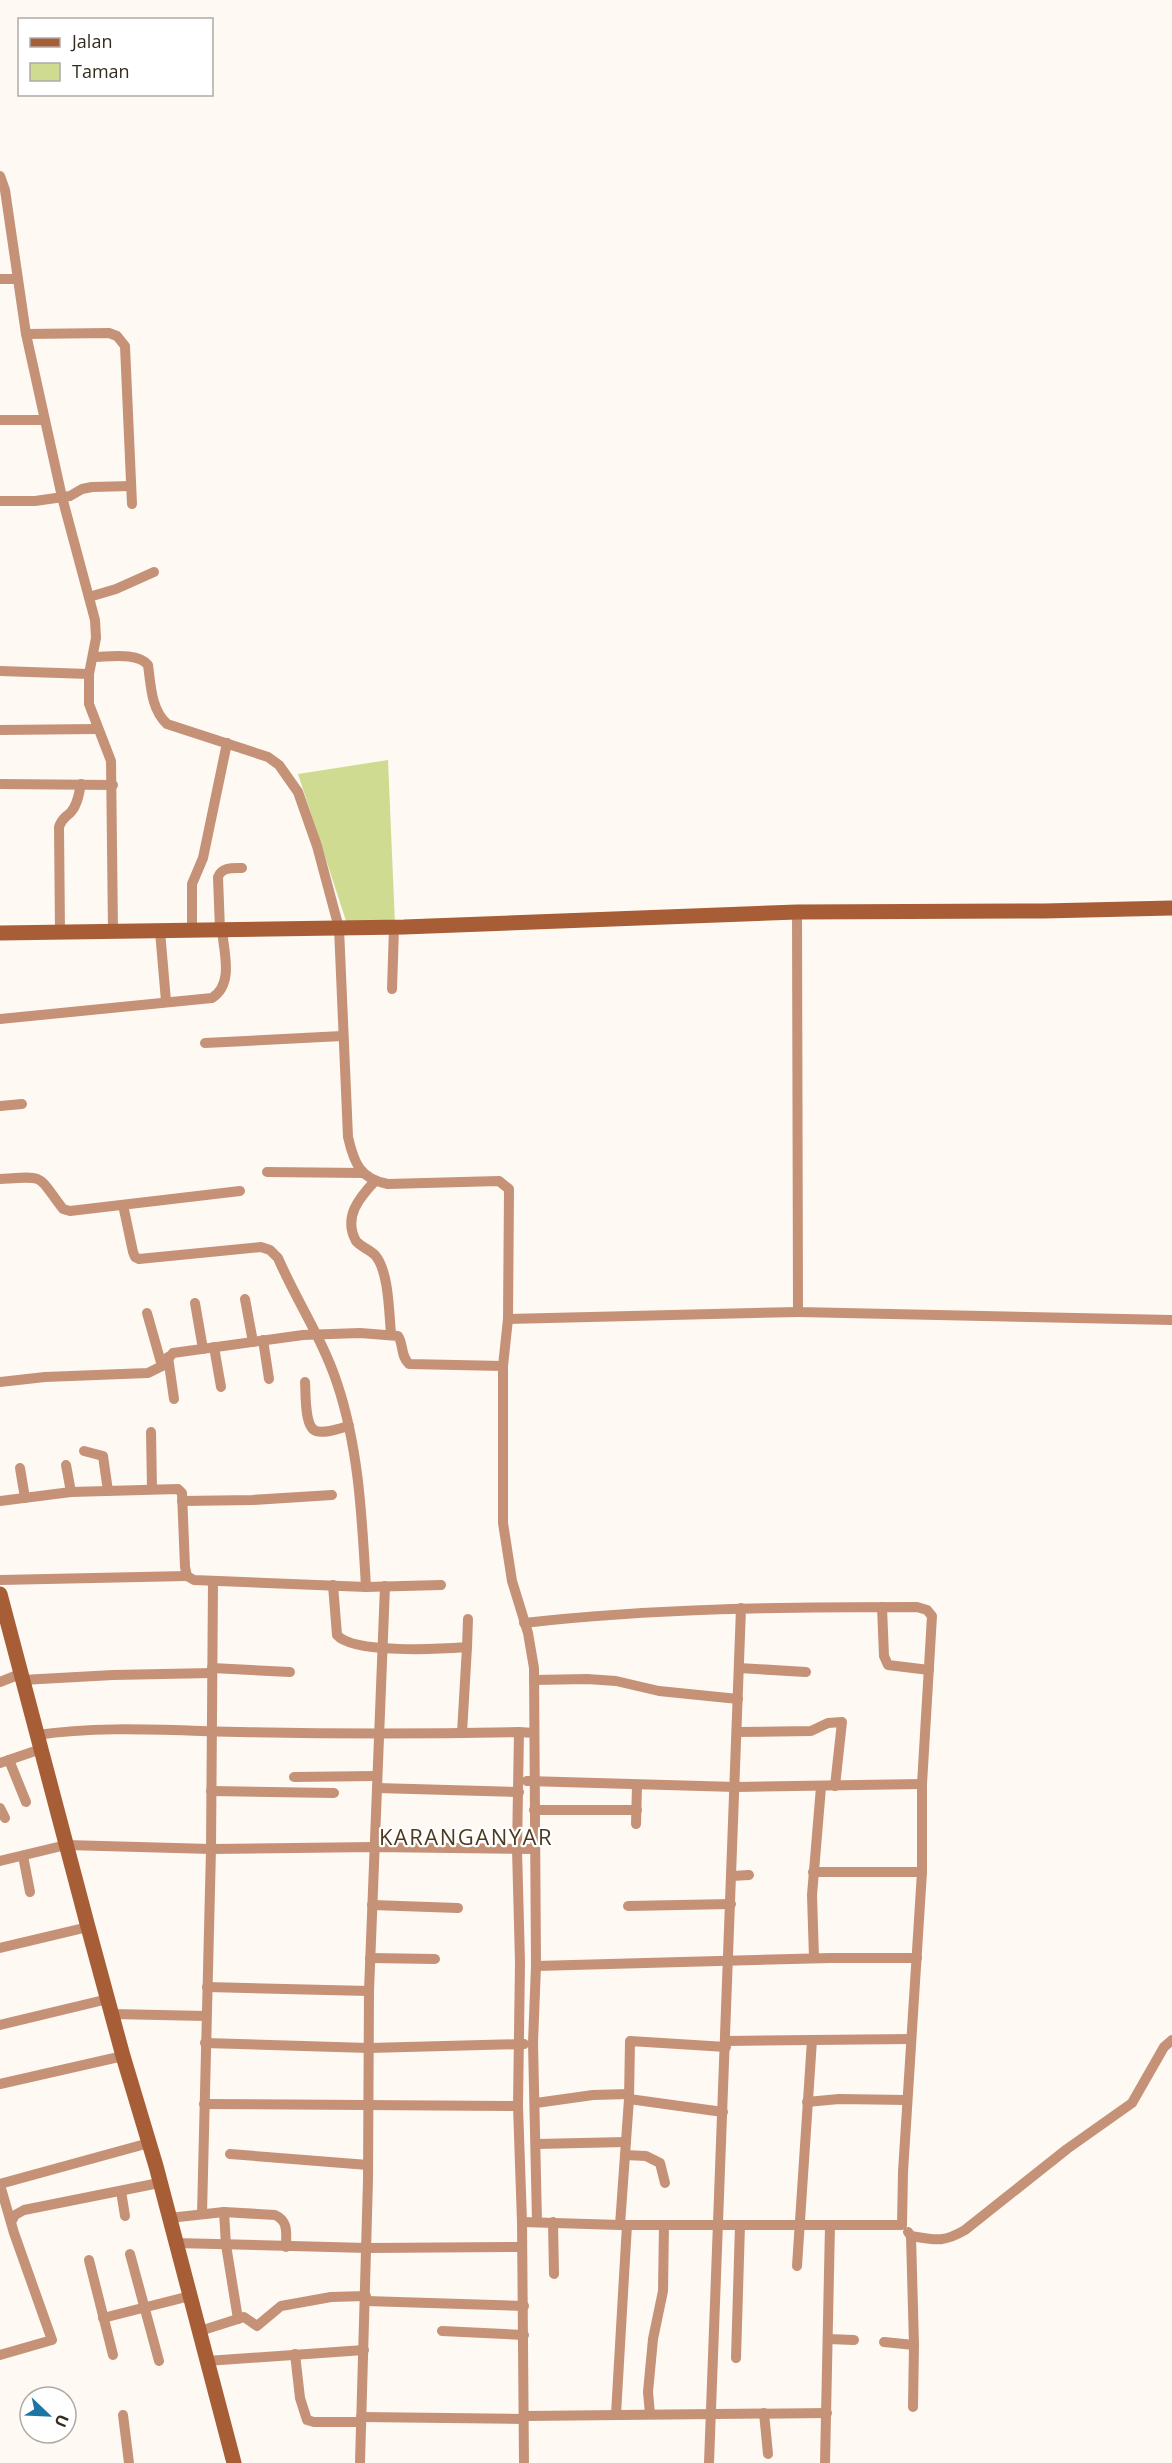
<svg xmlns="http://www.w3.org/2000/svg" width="1172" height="2463" viewBox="0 0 1172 2463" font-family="'Open Sans',sans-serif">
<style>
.green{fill:#d0db92}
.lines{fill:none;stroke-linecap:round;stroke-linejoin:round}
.street{stroke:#c59278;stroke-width:10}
.secondary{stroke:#a75e36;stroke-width:15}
.labels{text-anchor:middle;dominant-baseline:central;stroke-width:4.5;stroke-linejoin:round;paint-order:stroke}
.quarter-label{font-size:22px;letter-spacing:1.5px;fill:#4d3a21;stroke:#fff}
</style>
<rect width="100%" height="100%" fill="#fef9f3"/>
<polygon class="green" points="388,760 395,924 348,927 298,774"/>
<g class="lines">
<g class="street">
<polyline points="0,176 5,190 26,334 62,497 95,620 96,638 89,674 89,704 111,761 113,931"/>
<polyline points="0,279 18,279"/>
<polyline points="26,334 109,333 117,336 125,346 132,504"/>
<polyline points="0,420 44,420"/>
<polyline points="0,501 35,501 70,496 82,489 92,487 131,486"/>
<polyline points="89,597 116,589 154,572"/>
<path d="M 93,657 C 109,657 137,652 148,665 C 151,686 151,709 167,724 L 268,757 L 279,765 L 298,792 L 317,846 L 339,928 L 348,1137 C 354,1163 360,1179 388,1184 L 499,1181 L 509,1189 L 508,1319 L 503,1366 L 503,1523 L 512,1581 L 528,1633 L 534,1668 L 536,1966 L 533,2043 L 537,2222"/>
<polyline points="0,671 89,674"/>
<polyline points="0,730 97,729"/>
<polyline points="0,784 113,785"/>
<polyline points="797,912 798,1312 1172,1320"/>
<path d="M 220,930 L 218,877 C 222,867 232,868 242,868"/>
<polyline points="160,931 166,1001"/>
<polyline points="192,931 192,884 203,858 227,743"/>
<path d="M 60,932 L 59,827 C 62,818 65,818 71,812 C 78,804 79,793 81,784"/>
<polyline points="392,989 394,928"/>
<path d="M 0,1019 L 212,998 C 234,984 224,953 222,930"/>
<polyline points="205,1043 342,1036"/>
<polyline points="0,1106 22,1104"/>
<polyline points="267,1172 363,1173"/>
<path d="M 0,1179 C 47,1176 36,1174 63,1209 L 70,1211 L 240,1191"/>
<path d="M 375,1181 C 359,1198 343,1217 356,1241 C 361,1247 369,1249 375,1255 C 389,1271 389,1313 391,1334"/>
<path d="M 123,1205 L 133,1252 L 135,1257 L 139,1259 L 261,1247 L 270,1250 L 278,1258 C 296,1300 323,1340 337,1383 C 359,1448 362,1519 366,1587"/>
<polyline points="245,1299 253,1342"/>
<polyline points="195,1303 203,1349"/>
<polyline points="147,1313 162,1366"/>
<polyline points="508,1319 798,1312"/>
<polyline points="263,1340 269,1379"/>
<polyline points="214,1347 221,1387"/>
<polyline points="168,1357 174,1399"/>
<path d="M 0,1382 L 45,1377 L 148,1373 L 162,1366 L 173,1353 L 303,1335 L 360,1333 L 398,1336 C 404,1345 400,1355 409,1364 L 503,1366"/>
<path d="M 305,1382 C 306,1393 304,1427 316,1431 C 325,1434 340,1428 349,1426"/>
<polyline points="151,1432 152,1489"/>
<polyline points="84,1451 103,1456 108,1491"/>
<polyline points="66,1465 71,1492"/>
<polyline points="20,1468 25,1498"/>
<polyline points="0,1501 71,1492 178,1489 182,1493 185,1567 187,1576 194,1580 366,1587 441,1585"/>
<polyline points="182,1501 252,1500 332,1495"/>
<polyline points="0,1580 187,1576"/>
<path d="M 333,1585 L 337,1635 C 353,1654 441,1649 467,1647 L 468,1619"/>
<polyline points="882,1607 884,1656 888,1665 929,1670"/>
<path d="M 524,1623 C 655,1608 786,1607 917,1607 L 927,1610 L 932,1616 L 922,1784 L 922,1872 L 903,2172 L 902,2225 L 620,2225 L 522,2222 L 524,2463"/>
<polyline points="212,1668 290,1672"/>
<polyline points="739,1668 806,1672"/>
<polyline points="22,1680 113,1675 212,1673"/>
<polyline points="534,1680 587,1679 616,1681 659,1691 738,1699"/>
<polyline points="0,1682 20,1674"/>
<polyline points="519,1732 517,1849 520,1962 518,2106 522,2222"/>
<polyline points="737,1732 811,1731 828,1723 842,1722 835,1786"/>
<polyline points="462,1733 467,1647"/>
<path d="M 37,1735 C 104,1725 174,1731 242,1732 C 334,1734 427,1734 519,1732 L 534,1733"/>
<polyline points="9,1760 26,1802"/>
<polyline points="0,1763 41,1749"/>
<polyline points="294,1777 377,1776"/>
<polyline points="527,1781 736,1787 922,1784"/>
<polyline points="377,1788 519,1792"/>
<polyline points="211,1791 334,1793"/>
<polyline points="0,1808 5,1818"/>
<polyline points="534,1810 637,1810"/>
<polyline points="636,1824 637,1785"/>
<polyline points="23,1856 30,1892"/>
<polyline points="0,1861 66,1845 211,1849 374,1847 534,1849"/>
<polyline points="813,1872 922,1872"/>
<polyline points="732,1876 749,1875"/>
<polyline points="372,1905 458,1908"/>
<polyline points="628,1906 731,1904"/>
<polyline points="0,1948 88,1927"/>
<polyline points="370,1958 435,1959"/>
<polyline points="814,1958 812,1895 821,1787"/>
<polyline points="536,1966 831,1958 917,1958"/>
<polyline points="207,1987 369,1991"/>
<polyline points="112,2014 206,2016"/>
<polyline points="0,2025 108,1999"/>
<polyline points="726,2041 911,2039"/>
<polyline points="205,2043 369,2048 524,2044"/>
<polyline points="0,2084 123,2056"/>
<polyline points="629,2099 723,2112"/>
<polyline points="807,2102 839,2099 907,2100"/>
<polyline points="536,2103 593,2095 629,2094"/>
<polyline points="204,2104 518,2106"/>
<polyline points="537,2144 626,2142"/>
<polyline points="230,2154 368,2165"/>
<polyline points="625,2155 646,2156 660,2163 665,2183"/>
<polyline points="0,2184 149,2143"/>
<polyline points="0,2185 14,2233 52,2340 0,2355"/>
<polyline points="121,2191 125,2216"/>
<polyline points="202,2214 211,1849 213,1581"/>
<polyline points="169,2218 224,2212"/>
<polyline points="11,2222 15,2215 24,2210 159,2183"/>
<polyline points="553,2222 554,2274"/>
<polyline points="620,2225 629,2099 630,2041 726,2047"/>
<polyline points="908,2232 911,2236 914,2345 913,2407"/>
<path d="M 911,2236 C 935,2240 943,2243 965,2230 L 1067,2149 L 1132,2103 L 1164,2047 L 1172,2040"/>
<polyline points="175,2243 367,2248 521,2247"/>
<polyline points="130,2254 159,2361"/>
<polyline points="89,2260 113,2355"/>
<polyline points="797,2266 812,2040"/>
<polyline points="366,2301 524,2306"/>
<polyline points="103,2318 190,2296"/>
<path d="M 238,2319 L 226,2245 L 224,2212 L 275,2215 C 289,2221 286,2234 286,2247"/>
<polyline points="200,2331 244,2317 257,2326 281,2306 331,2297 366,2296"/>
<polyline points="442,2331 524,2335"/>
<polyline points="828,2339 854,2340"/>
<polyline points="884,2342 914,2345"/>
<polyline points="295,2354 300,2398 307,2420 314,2422 361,2422"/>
<polyline points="736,2358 740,2225"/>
<polyline points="207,2361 364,2350"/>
<polyline points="764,2413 768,2454"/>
<polyline points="616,2414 627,2225"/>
<polyline points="650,2414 648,2392 653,2339 663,2291 664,2225"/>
<polyline points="123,2415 129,2463"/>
<polyline points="524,2416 827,2413"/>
<polyline points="361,2417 524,2419"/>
<polyline points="360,2463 368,2180 369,1991 385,1586"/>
<polyline points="709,2463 741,1608"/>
<polyline points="825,2463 830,2225"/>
</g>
<g class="secondary">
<polyline points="0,933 404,927 797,912 1044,911 1172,908"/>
<polyline points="0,1594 88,1927 123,2056 156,2166 234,2463"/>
</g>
</g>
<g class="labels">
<g class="quarter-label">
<text x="466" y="1836">KARANGANYAR</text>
</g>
</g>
<rect x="18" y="18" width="195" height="78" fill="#ffffff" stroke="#aeaba6" stroke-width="1.5"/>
<rect x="30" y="38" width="30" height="9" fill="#a75e36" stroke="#aeaba6" stroke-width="1.5"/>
<text x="72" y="48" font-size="18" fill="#352c21">Jalan</text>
<rect x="30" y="63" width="30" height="18" fill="#d0db92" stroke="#aeaba6" stroke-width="1.5"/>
<text x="72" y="78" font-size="18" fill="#352c21">Taman</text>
<g transform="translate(48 2415) rotate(113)"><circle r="28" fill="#ffffff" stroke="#aeaba6" stroke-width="1.5"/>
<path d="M0-4.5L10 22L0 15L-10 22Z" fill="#1b76a5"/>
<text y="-9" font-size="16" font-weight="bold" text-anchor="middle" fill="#352c21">U</text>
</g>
</svg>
